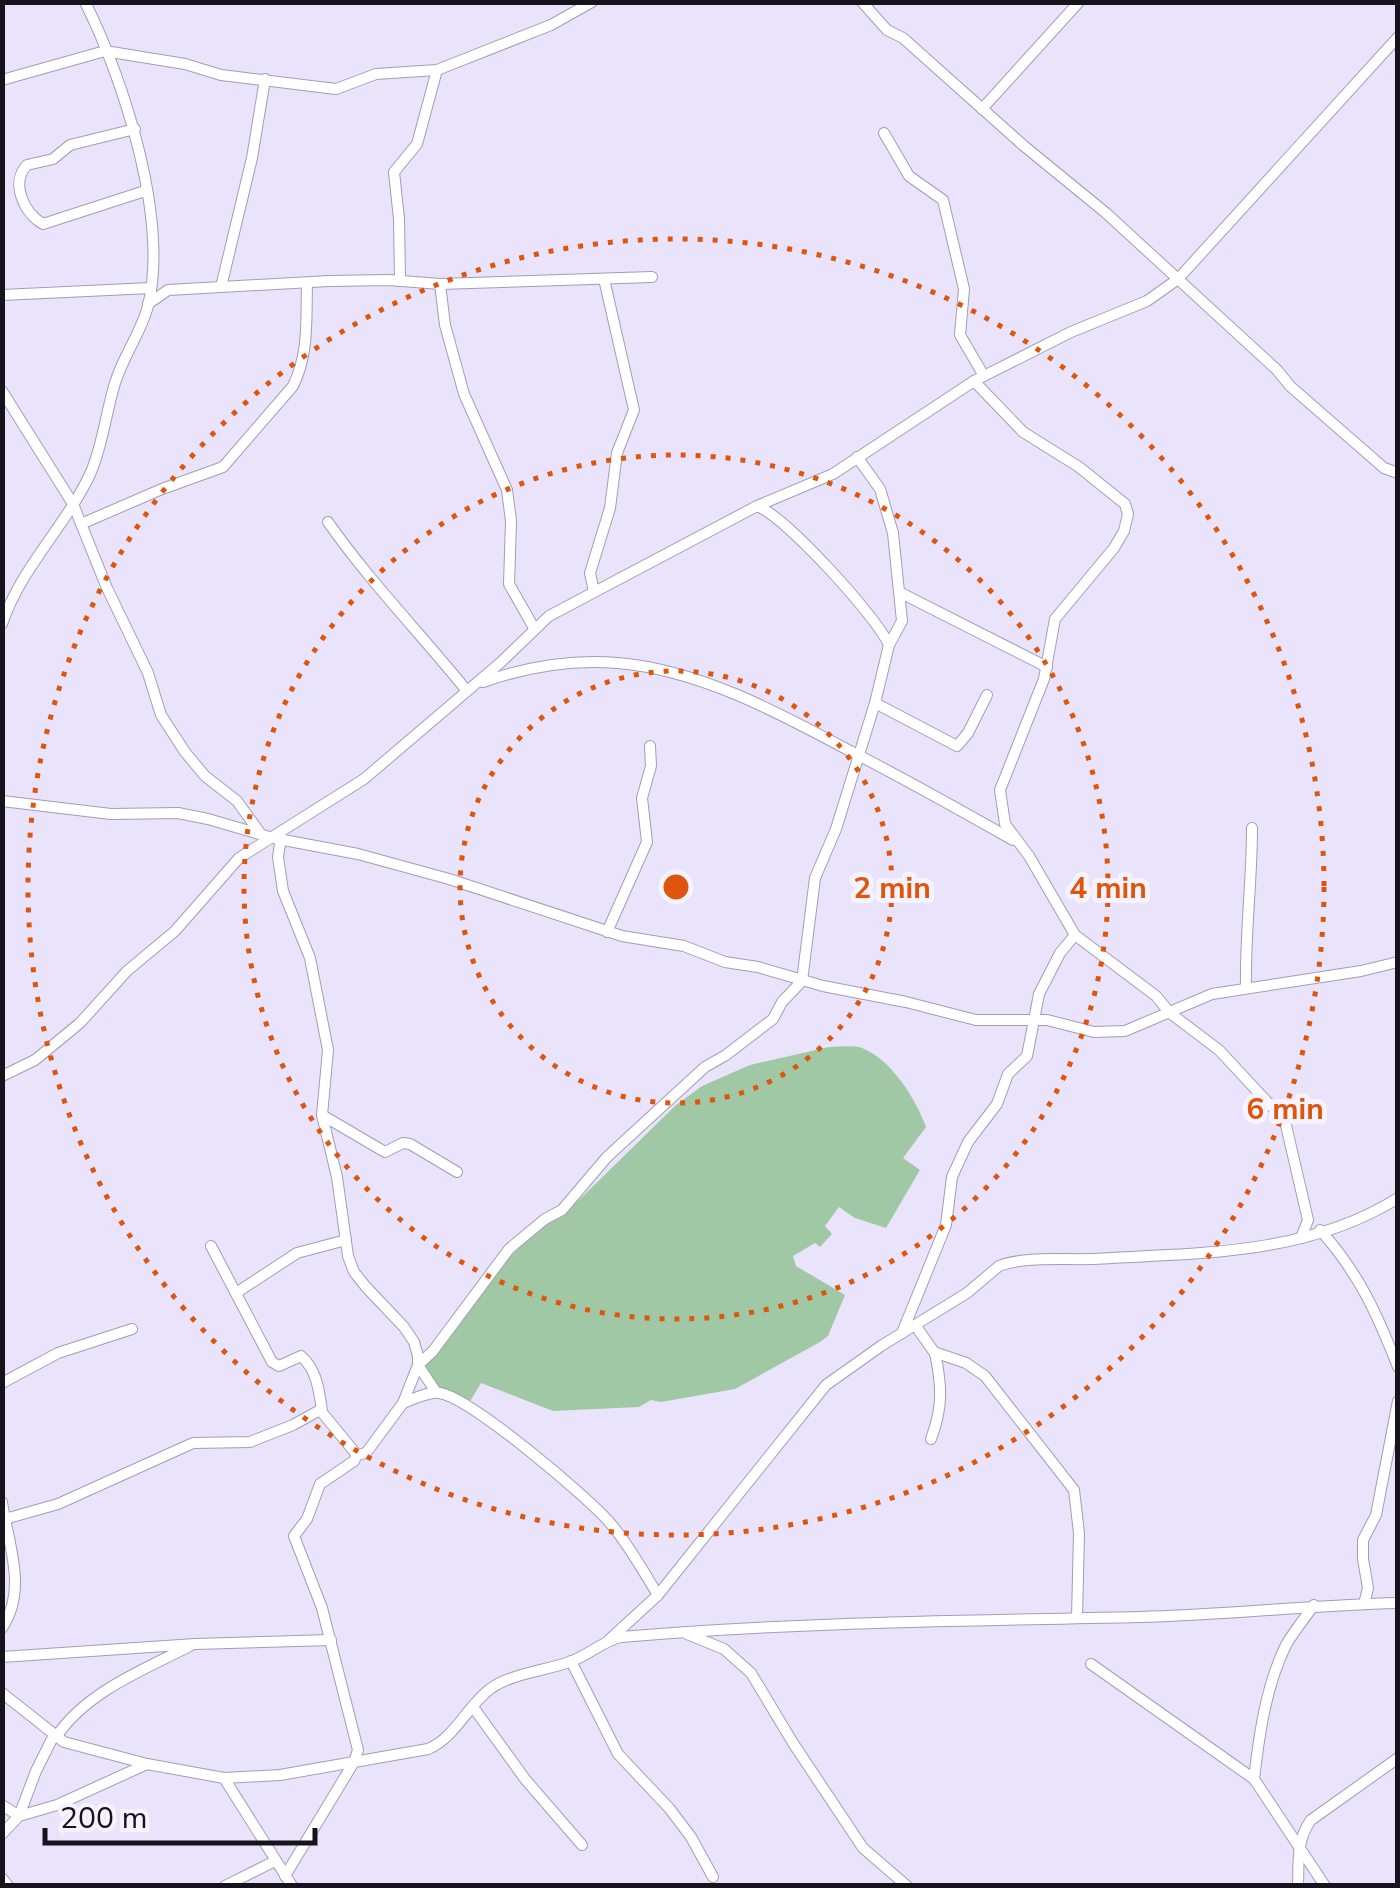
<svg xmlns="http://www.w3.org/2000/svg" width="1400" height="1888" viewBox="0 0 1400 1888" font-family="'Nunito Sans',sans-serif">
<style>
.green{fill:#a0c8a4}
.lines{fill:none;stroke-linecap:round;stroke-linejoin:round}
.street-casing{stroke:#a39cb7;stroke-width:12}
.street{stroke:#fff;stroke-width:10}
.ring{fill:none;stroke:#de560d;stroke-width:5;stroke-dasharray:5 10}
.centre{fill:#de560d;stroke:#f6f3ff;stroke-width:5}
.ring-label{font-size:30px;text-anchor:middle;font-weight:bold;fill:#de560d;stroke:#f6f3ff;stroke-width:10;stroke-linejoin:round;paint-order:stroke}
</style>
<rect width="100%" height="100%" fill="#e9e4fb"/>
<path class="green" d="M 829,1047 C 839,1047 853,1045 862,1048 C 891,1059 916,1099 926,1127 L 903,1158 L 920,1170 L 886,1228 L 855,1218 L 839,1207 L 825,1226 L 832,1234 L 820,1247 L 815,1243 L 793,1256 L 796,1266 L 845,1295 L 828,1336 L 820,1342 L 735,1389 L 661,1402 L 651,1400 L 639,1407 L 553,1411 L 481,1383 L 469,1403 C 450,1394 427,1384 422,1361 L 470,1293 L 502,1266 L 533,1232 L 578,1201 L 676,1105 L 702,1086 L 750,1065 Z"/>
<g class="lines">
<defs>
<g id="street">
<polyline points="862,2 887,30 903,38 1024,146 1106,213 1277,370 1290,386 1384,468 1398,473"/>
<polyline points="2,80 105,51 185,64 221,75 336,89 376,74 437,70 551,25 592,2"/>
<polyline points="982,109 1079,2"/>
<path d="M 135,129 L 70,145 L 53,159 L 27,165 C 10,183 24,213 43,224 L 145,191"/>
<polyline points="884,133 909,176 943,200 964,289 960,335 984,376"/>
<polyline points="400,281 399,219 394,172 417,144 437,70"/>
<polyline points="440,284 445,325 464,394 507,490 511,521 509,584 534,628"/>
<polyline points="221,287 252,158 265,79"/>
<polyline points="2,295 151,288"/>
<polyline points="148,304 168,290 329,281 389,280 440,284 652,277"/>
<polyline points="974,381 1023,432 1079,467 1125,504 1128,514 1124,531 1114,548 1055,619 1044,679 1000,790 1005,824 1029,856 1075,935 1156,996 1170,1013 1219,1050 1285,1121 1308,1220 1301,1238"/>
<polyline points="2,391 73,504 107,588 148,673 161,715 185,752 205,776 237,801 260,833"/>
<path d="M 757,506 C 785,516 877,617 889,645"/>
<path d="M 328,522 C 370,582 421,634 467,691"/>
<path d="M 81,524 L 162,489 L 223,467 L 293,386 C 309,354 306,319 307,283"/>
<polyline points="594,592 590,573 610,508 617,453 634,410 604,279"/>
<polyline points="901,593 1047,667"/>
<path d="M 2,624 C 21,567 67,525 91,472 C 103,444 106,412 115,383 C 123,356 141,333 148,306 C 169,220 124,80 85,2"/>
<path d="M 483,682 C 526,667 573,659 618,663 C 701,670 781,714 852,752 C 907,780 960,810 1013,840"/>
<polyline points="875,703 957,746 968,733 987,695"/>
<polyline points="2,801 111,814 178,813 208,819 273,838 358,854 449,879 622,936 684,946 725,962 758,967 823,986 906,1002 976,1020 1047,1020 1094,1032 1125,1031 1212,994 1361,971 1398,962"/>
<polyline points="281,838 278,857 283,891 310,958 328,1050 322,1115 337,1177 348,1256 354,1272 366,1287 404,1327 414,1342 418,1356 418,1365 403,1403 366,1453 357,1455 354,1461 320,1484 307,1519 294,1536 322,1608 358,1750 354,1762 285,1876"/>
<polyline points="607,932 647,842 642,798 651,766 650,746"/>
<path d="M 1246,987 C 1245,933 1252,881 1252,828"/>
<polyline points="2,1076 35,1060 80,1023 127,971 175,931 239,858 364,779 500,663 549,616 757,506 833,474 974,381 1071,332 1147,301 1178,279 1398,37"/>
<polyline points="322,1115 385,1152 403,1143 410,1144 457,1172"/>
<path d="M 1320,1230 C 1359,1273 1377,1314 1398,1367"/>
<path d="M 211,1246 L 272,1362 L 279,1366 L 301,1356 C 317,1370 319,1390 322,1411"/>
<polyline points="236,1293 297,1253 346,1240"/>
<polyline points="915,1325 934,1352 966,1363 985,1376 1074,1490 1079,1533 1077,1618"/>
<polyline points="902,1333 946,1225 952,1177 968,1142 997,1104 1008,1074 1027,1056 1039,994 1060,953 1075,935"/>
<polyline points="2,1383 58,1353 132,1329"/>
<polyline points="436,1392 418,1365 433,1351 509,1249 545,1219 562,1210 607,1157 705,1067 726,1055 773,1019 782,1002 802,981 815,878 836,829 875,703 889,645 902,621 893,533 880,489 857,457"/>
<path d="M 403,1403 C 414,1399 429,1391 440,1393 C 472,1399 587,1496 611,1524 C 629,1545 643,1571 658,1595"/>
<path d="M 931,1439 C 943,1407 942,1386 935,1353"/>
<path d="M 2,1502 C 8,1544 28,1589 2,1628"/>
<polyline points="5,1519 58,1504 193,1443 250,1442 293,1425 320,1410 357,1455"/>
<polyline points="1364,1604 1368,1588 1363,1559 1363,1540 1376,1515 1398,1401"/>
<polyline points="687,1634 724,1649 751,1673 793,1743 863,1848 907,1886"/>
<path d="M 609,1640 L 658,1595 L 826,1385 L 881,1346 L 967,1293 L 999,1266 C 1025,1256 1063,1260 1091,1259 C 1195,1253 1306,1256 1398,1198"/>
<polyline points="2,1657 195,1644 331,1640"/>
<polyline points="571,1661 618,1754 669,1808 691,1837 713,1877"/>
<polyline points="1091,1664 1254,1779 1325,1886"/>
<path d="M 2,1693 L 64,1742 L 147,1764 L 224,1778 L 280,1775 L 428,1749 C 455,1738 467,1706 490,1689 C 512,1673 546,1671 572,1661 C 590,1654 603,1641 621,1637 C 793,1622 966,1621 1139,1617 C 1225,1615 1311,1605 1398,1603"/>
<polyline points="473,1707 525,1779 582,1845"/>
<path d="M 56,1737 C 86,1692 143,1670 190,1646"/>
<polyline points="224,1778 292,1886"/>
<path d="M 1254,1779 C 1259,1736 1266,1685 1286,1645 C 1294,1631 1305,1618 1314,1605"/>
<polyline points="2,1805 19,1816 36,1771 54,1735"/>
<polyline points="2,1834 19,1816 57,1805 147,1764"/>
<polyline points="2,1878 8,1886"/>
<polyline points="225,1886 275,1861"/>
<path d="M 1298,1886 C 1299,1860 1296,1841 1311,1820 L 1398,1758"/>
</g>
</defs>
<use href="#street" class="street-casing"/>
<use href="#street" class="street"/>
</g>
<g class="ring">
<circle cx="676" cy="887" r="216"/>
<circle cx="676" cy="887" r="432"/>
<circle cx="676" cy="887" r="648"/>
</g>
<circle cx="676" cy="887" r="15" class="centre"/>
<g class="ring-label">
<text x="892" y="898">2 min</text>
<text x="1108" y="898">4 min</text>
<text x="1285" y="1119">6 min</text>
</g>
<rect width="1400" height="1888" fill="none" stroke="#16131d" stroke-width="10"/>
<path d="M45 1828v15h270v-15" fill="none" stroke="#16131d" stroke-width="5"/>
<text x="60" y="1828" font-size="30" fill="#16131d" stroke="#f6f3ff" stroke-width="8" paint-order="stroke">200 m</text>
</svg>
